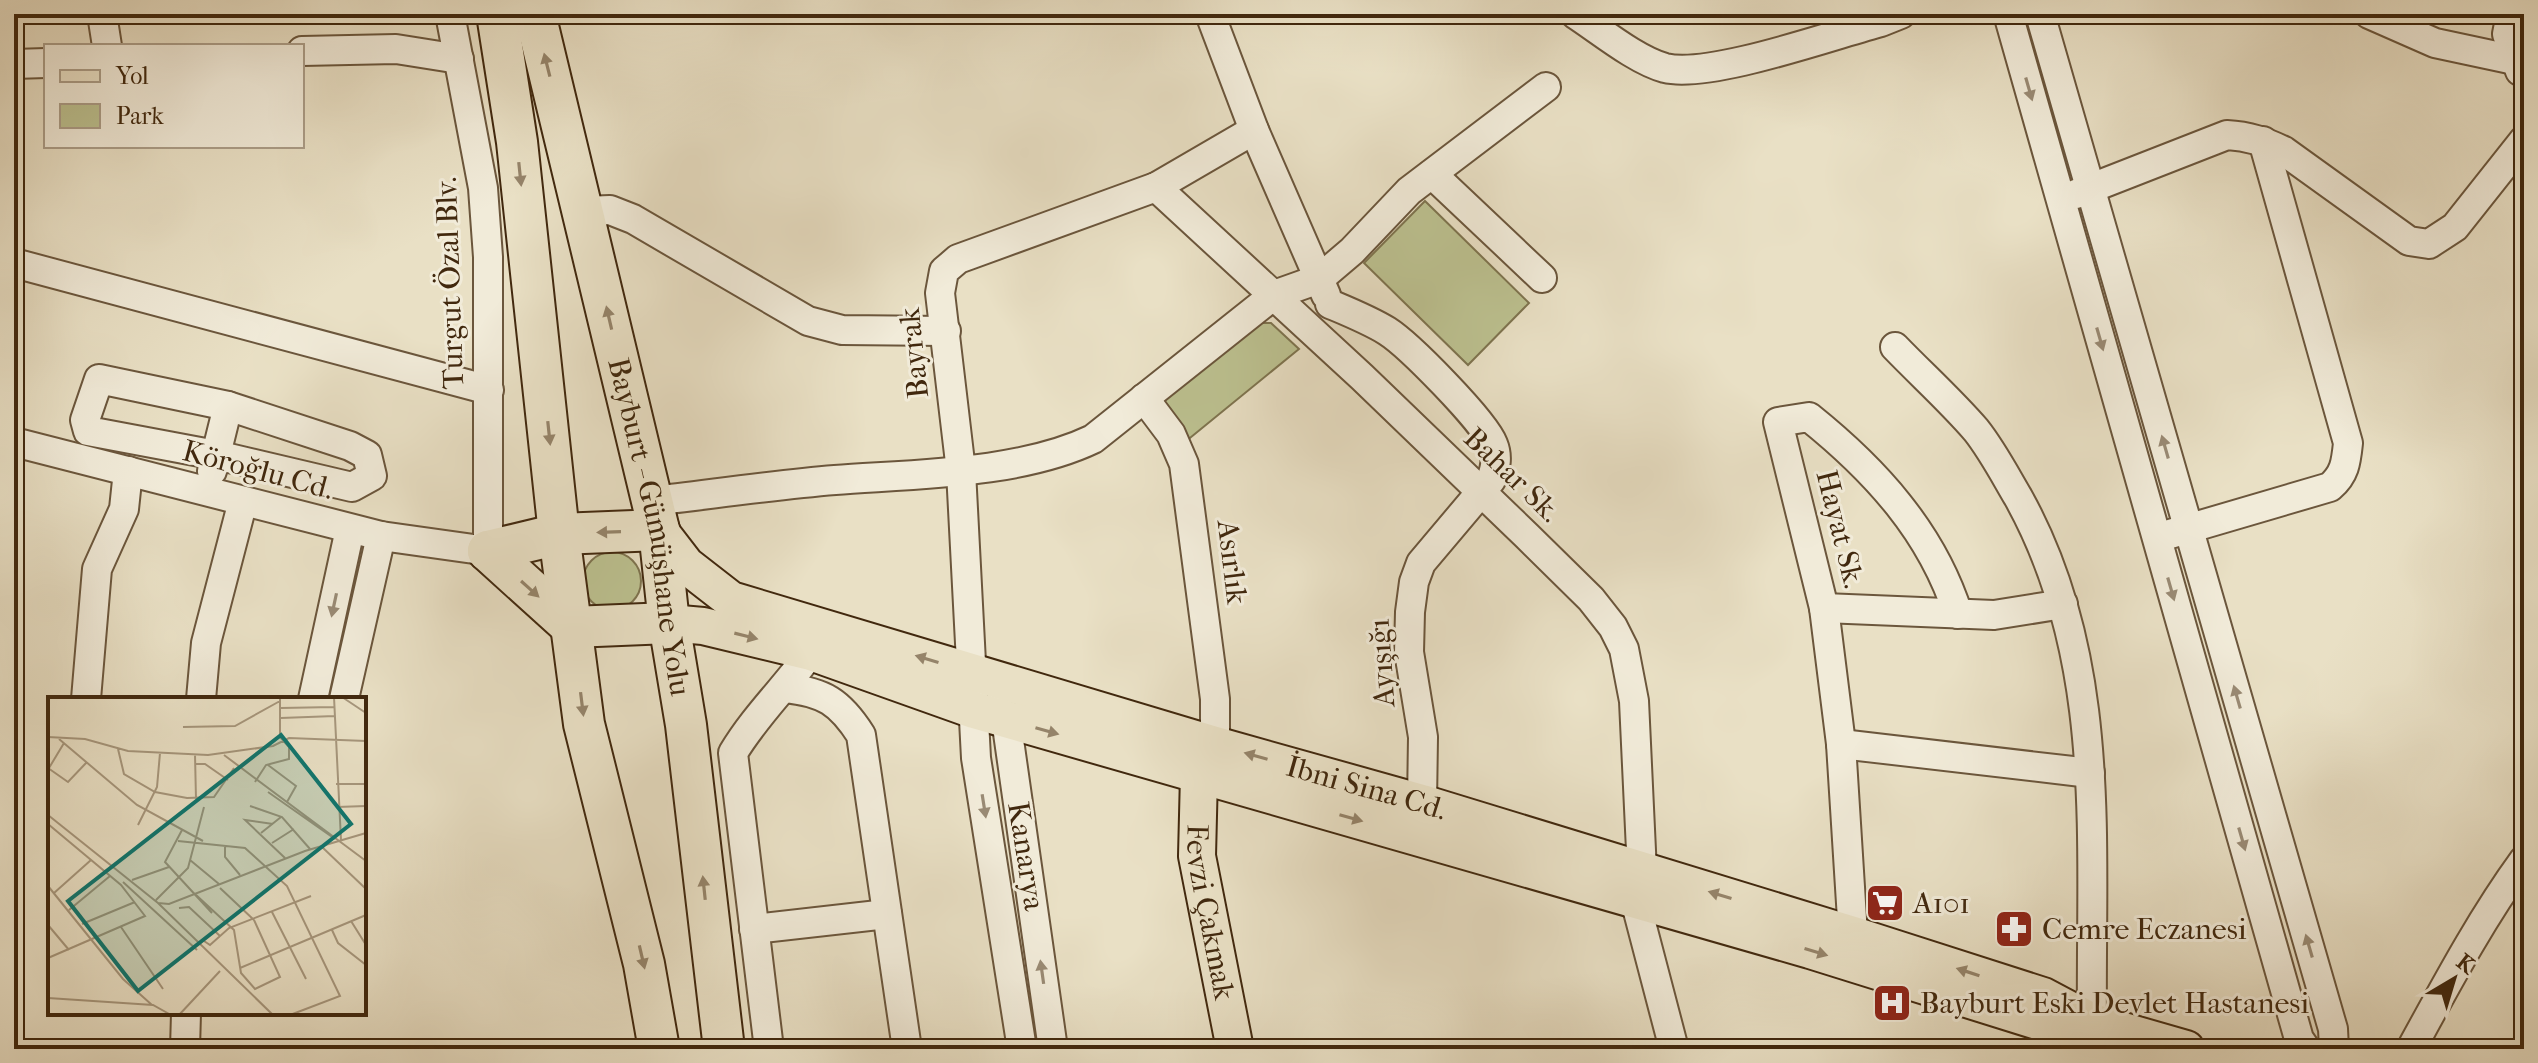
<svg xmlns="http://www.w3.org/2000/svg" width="2538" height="1063" viewBox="0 0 2538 1063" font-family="'IM FELL French Canon',serif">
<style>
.green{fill:#bcc190;stroke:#7e744f;stroke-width:2}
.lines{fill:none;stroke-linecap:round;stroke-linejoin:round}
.minor-casing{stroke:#6b563c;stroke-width:32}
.major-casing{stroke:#41280e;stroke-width:40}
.highway-casing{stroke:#41280e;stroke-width:44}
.minor{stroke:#f1ebd9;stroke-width:28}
.major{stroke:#e9e0c5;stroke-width:36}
.highway{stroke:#e9e0c5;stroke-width:40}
.oneway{fill:#95846a}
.oneway2{fill:#998a74}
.labels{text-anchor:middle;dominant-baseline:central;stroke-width:6;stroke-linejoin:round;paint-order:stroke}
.street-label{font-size:30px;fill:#41280e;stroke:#f1ebd9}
.poi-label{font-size:30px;fill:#41280e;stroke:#f1ebd9;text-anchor:start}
.inset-road{fill:none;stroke:#a6967c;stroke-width:2}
.view{fill:#0f766e;fill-opacity:0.15;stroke:#0f766e;stroke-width:4}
.inset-edge{fill:none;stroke:#41280e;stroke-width:4}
</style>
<rect width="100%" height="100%" fill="#e9e0c5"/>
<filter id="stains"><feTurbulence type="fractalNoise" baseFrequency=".0025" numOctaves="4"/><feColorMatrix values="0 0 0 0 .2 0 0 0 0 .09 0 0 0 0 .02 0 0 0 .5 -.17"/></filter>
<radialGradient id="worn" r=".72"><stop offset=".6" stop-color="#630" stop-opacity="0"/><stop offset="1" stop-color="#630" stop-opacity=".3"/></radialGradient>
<g class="green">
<polygon points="1425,201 1529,303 1468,365 1364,263"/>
<polygon points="1261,323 1271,323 1299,349 1185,442 1164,403 1163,395"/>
<circle cx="612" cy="581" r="29"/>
</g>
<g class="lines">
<defs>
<g id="minor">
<polyline points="102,14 107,46"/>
<polyline points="1210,14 1254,130 1326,295"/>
<path d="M 1575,14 C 1601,31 1636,60 1665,68 C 1709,79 1832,35 1881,22 L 1901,14"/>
<polyline points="2008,14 2299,1039 2306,1049"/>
<polyline points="2040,14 2333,1029 2334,1049"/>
<polyline points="2369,14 2435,43 2524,62"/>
<polyline points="2511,14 2507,34 2520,71"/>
<polyline points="302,51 396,49 459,59"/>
<polyline points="14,64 46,63"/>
<polyline points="1432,174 1542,278"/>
<polyline points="1156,187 1362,377 1527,536 1591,599 1613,627 1624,649 1634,701 1642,872 1635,900 1674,1049"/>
<path d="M 2076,194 L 2227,135 C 2249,136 2265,142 2284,151 L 2409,241 L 2429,244 L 2455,227 L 2524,140"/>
<polyline points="584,211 610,210 633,219 808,321 842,330 946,331"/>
<polyline points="14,263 489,390"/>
<path d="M 1330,304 C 1349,312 1369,320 1387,331 C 1409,345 1484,421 1493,444 C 1498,456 1496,467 1491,480 L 1421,563 L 1414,582 L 1410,612 L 1409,652 L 1423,737 L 1422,803"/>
<path d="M 1895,347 C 1922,375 1951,401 1976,430 C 1992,450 2005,475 2018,497 C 2109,660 2090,843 2092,1022 L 2086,1049"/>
<polygon points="99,379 228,406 350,446 367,455 372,476 352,487 216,455 88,431 85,420"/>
<polyline points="1144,398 1171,434 1184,464 1215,699 1215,745"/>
<polyline points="14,442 381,536 488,551 488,257 483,188 450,14"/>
<polyline points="212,471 228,406"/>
<path d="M 652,501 C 713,494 774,485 835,480 C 916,474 1020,474 1093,439 L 1274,295 L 1319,279 L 1352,251 L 1409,191 L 1546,87"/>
<path d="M 2170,534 L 2330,487 C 2345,474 2346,462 2348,443 L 2263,141"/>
<polyline points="1824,608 1994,615 2063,604"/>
<path d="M 785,688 C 824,692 840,702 861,735 L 907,1049"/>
<polyline points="86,699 97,569 124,509 128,471"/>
<polyline points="201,699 206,643 243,501"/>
<polyline points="313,699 350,529"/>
<polyline points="344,699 381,536"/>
<polyline points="997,706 1006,719 1053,1049"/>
<polyline points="1841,744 2090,773"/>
<polyline points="754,929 887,914"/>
<path d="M 1853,935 L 1841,744 L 1824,608 L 1778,422 L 1809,417 C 1875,470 1932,532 1958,614"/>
<polyline points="185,1049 186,1013"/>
<path d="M 769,1049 L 733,753 C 755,716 786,687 811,652"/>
<polyline points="1022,1049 976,758 961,471 940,293 944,271 958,259 1156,187 1254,130"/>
<path d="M 2411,1049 C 2446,985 2481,919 2524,860"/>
</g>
<g id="major">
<path id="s1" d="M 659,530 L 686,565 L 731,600 L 1215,745 L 1422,803 L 1853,935 L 2043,996 L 2092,1022 L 2186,1049"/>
<polyline points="669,623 703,626 811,652 974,710 1810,950 2047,1024 2083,1022"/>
<path id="s2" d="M 1199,775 L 1197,856 L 1235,1049"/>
</g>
<g id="highway">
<polyline points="497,14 517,142 559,534 584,724 644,964 659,1049"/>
<path id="s3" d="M 535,14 L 659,530 L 669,623 L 686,725 L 724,1049"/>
<polyline points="488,551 572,627 669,623"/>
<polyline points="488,551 559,534 659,530"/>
</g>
</defs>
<use href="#minor" class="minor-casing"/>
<use href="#major" class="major-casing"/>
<use href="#highway" class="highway-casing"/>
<use href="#minor" class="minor"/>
<use href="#major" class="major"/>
<use href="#highway" class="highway"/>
</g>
<defs><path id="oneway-solid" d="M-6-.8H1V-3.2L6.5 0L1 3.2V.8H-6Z" transform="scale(2)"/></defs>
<g class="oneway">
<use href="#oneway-solid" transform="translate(547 65) rotate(-104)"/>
<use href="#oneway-solid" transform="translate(520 174) rotate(84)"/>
<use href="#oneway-solid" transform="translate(609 318) rotate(-103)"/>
<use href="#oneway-solid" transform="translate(549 433) rotate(84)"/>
<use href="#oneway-solid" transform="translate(609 532) rotate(178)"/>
<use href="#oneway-solid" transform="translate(530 589) rotate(42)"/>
<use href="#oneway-solid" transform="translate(746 636) rotate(14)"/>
<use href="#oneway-solid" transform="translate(927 659) rotate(-163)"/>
<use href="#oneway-solid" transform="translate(582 704) rotate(83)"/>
<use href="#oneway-solid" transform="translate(1047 731) rotate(16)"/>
<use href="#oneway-solid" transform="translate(1256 756) rotate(-164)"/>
<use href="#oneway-solid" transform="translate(1351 818) rotate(16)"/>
<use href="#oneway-solid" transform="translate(704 888) rotate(-96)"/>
<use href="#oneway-solid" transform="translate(1720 895) rotate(-163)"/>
<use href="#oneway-solid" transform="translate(1816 952) rotate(17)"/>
<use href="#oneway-solid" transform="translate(642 957) rotate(77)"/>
<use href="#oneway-solid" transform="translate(1968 972) rotate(-162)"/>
</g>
<g class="oneway2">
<use href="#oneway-solid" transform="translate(2029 89) rotate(74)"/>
<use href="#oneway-solid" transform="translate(2100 339) rotate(74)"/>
<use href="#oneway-solid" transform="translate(2165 447) rotate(-106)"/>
<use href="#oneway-solid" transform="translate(2171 589) rotate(74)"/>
<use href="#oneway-solid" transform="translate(334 605) rotate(102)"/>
<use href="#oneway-solid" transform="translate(2237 697) rotate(-106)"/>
<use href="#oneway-solid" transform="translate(984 806) rotate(81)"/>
<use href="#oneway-solid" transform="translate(2242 839) rotate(74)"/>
<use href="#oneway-solid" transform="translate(2309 946) rotate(-106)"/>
<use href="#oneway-solid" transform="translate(1042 972) rotate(-98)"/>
</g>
<defs>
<symbol id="supermarket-square" viewBox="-11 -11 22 22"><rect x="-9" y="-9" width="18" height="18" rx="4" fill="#8f2418" stroke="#f1ebd9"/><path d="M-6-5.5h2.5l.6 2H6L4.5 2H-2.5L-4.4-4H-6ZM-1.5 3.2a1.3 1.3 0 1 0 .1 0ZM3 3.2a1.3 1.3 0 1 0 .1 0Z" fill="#fff"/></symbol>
<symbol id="pharmacy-square" viewBox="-11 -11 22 22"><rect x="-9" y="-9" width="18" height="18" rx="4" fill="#8f2418" stroke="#f1ebd9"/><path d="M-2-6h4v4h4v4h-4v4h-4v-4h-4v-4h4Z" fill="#fff"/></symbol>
<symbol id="hospital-square" viewBox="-11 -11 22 22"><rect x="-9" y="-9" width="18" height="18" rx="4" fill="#8f2418" stroke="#f1ebd9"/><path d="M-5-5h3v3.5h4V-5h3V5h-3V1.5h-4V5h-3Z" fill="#fff"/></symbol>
</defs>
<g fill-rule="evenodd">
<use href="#supermarket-square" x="1863" y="881" width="44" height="44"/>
<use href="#pharmacy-square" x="1992" y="907" width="44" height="44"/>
<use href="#hospital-square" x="1870" y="981" width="44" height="44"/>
</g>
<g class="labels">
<g class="street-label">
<text transform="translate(450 283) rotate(-92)">Turgut Özal Blv.</text>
<text transform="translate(914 353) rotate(-96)">Bayrak</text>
<text transform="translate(258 470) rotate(15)">Köroğlu Cd.</text>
<text transform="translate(1512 475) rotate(44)">Bahar Sk.</text>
<text stroke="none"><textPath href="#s3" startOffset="526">Bayburt - Gümüşhane Yolu</textPath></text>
<text transform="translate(1840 529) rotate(76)">Hayat Sk.</text>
<text transform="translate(1232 562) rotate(83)">Asırlık</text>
<text transform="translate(1382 663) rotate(-94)">Ayışığı</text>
<text stroke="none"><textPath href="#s1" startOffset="764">İbni Sina Cd.</textPath></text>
<text transform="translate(1026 856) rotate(81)">Kanarya</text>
<text stroke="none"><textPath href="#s2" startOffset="138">Fevzi Çakmak</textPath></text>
</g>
<g class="poi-label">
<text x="1913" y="903">A101</text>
<text x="2042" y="929">Cemre Eczanesi</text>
<text x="1920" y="1003">Bayburt Eski Devlet Hastanesi</text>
</g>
</g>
<g transform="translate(48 697)">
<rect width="318" height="318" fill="#e9e0c5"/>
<path class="inset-road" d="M 286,0 L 293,143M 294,0 L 318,16M 232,1 L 282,0M 233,11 L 286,10M 233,21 L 287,19M 135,30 L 187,29 L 232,4M 0,40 L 37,42 L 80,54 L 160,58 L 225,49 L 241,41 L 318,44M 11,42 L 89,108 L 155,144M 70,52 L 76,77 L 107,95 L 139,101 L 166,100 L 186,71M 147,58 L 148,102M 176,58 L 318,164M 147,67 L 157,67 L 180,83M 220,68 L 248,89 L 239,105M 0,71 L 20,85 L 38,66M 1,71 L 16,46M 207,85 L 218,68 L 241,62 L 241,50 L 232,40 L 232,0M 288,87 L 318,87M 220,95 L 287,142M 202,109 L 234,120 L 262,152M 289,110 L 318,109M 0,118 L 110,206 L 225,318M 0,127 L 73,188 L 97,219 L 0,261M 225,127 L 197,123 L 237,161M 90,128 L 109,90 L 112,56M 134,133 L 117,165 L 164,216M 213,136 L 233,120M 130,144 L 197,151 L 239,189 L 292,299 L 242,318M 224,146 L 246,132M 177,148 L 177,160 L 192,178M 273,149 L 318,192M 142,163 L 171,187M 84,183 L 121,170M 75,185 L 149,253M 0,189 L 75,282 L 104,308M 172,191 L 206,223M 6,196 L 43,163M 147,197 L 186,233 L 193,276 L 207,292 L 232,280 L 206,223M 108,203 L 140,171 L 156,110M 110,206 L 121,207 L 257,154 L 318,136M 131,211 L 141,210 L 172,239M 21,213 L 62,179M 224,215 L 258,282M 303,224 L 318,248M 34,227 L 87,205M 0,228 L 21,253M 73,230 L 115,292M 284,233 L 290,246 L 318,268M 156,244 L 162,248 L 181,231 L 263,199M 192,271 L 318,218M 0,301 L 105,308 L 123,318M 131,318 L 172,274"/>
<path class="view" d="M 233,38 L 303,127 L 90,294 L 20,204 Z"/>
<rect width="318" height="318" class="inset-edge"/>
</g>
<rect width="2538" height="1063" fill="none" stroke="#e9e0c5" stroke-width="48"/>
<rect x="16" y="16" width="2506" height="1031" fill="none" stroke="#41280e" stroke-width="4"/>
<rect x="24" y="24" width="2490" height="1015" fill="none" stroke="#41280e" stroke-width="2"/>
<rect x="44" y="44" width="260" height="104" fill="#f1ebd9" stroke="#ab9d88" stroke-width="2"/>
<rect x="60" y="70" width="40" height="12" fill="#e9e0c5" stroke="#ab9d88" stroke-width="2"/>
<text x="116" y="84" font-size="24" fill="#41280e">Yol</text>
<rect x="60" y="104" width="40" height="24" fill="#bcc190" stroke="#ab9d88" stroke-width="2"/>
<text x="116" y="124" font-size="24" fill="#41280e">Park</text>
<g transform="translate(2454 979) rotate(38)" stroke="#f1ebd9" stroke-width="6" paint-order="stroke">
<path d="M0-6L14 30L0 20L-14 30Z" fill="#41280e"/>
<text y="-12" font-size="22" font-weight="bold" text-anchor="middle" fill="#41280e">K</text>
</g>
<rect width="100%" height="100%" filter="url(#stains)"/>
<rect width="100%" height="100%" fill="url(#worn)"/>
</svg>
